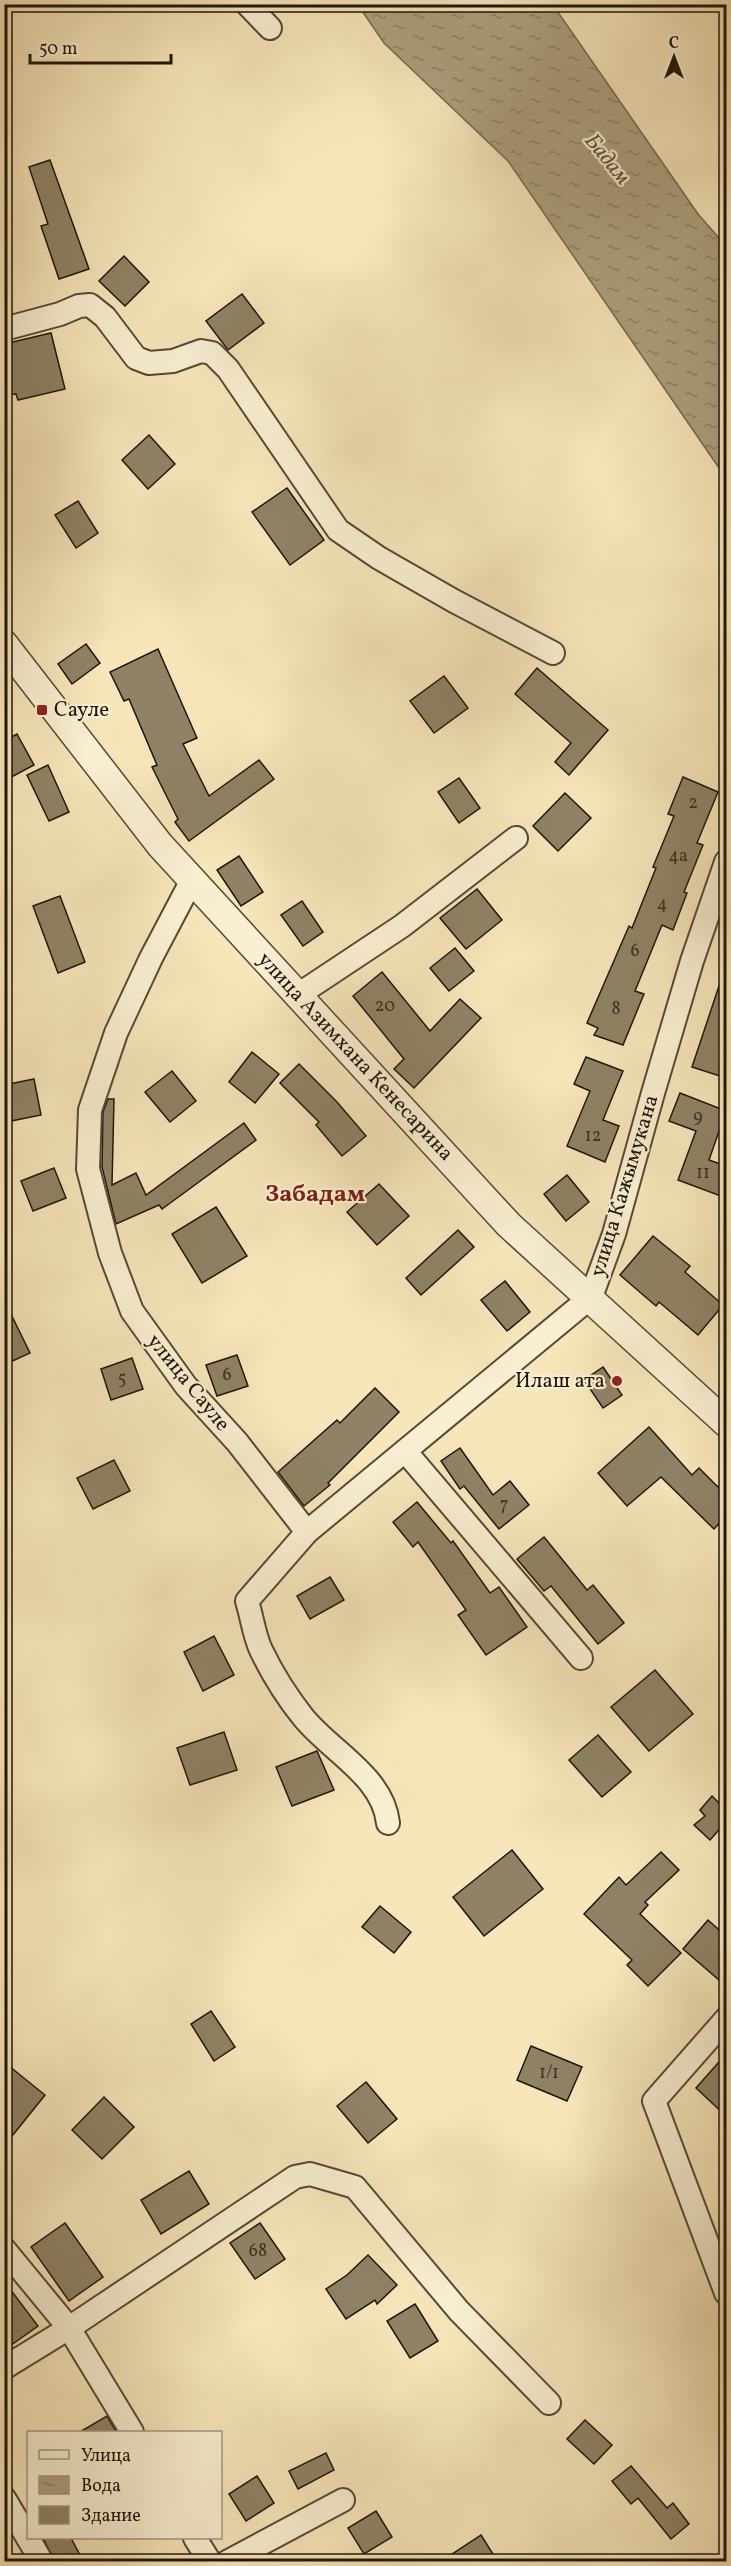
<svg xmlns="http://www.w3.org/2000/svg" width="731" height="2566" viewBox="0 0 731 2566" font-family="Vollkorn,serif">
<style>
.water{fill:url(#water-ripples);stroke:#746850;stroke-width:1.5}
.building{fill:#8f8266;stroke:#1f150a;stroke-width:1.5}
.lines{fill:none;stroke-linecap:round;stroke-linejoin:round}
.minor-casing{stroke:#554936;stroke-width:26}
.tertiary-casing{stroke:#554936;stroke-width:30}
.minor{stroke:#f9efd2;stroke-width:22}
.tertiary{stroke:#f9efd2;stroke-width:27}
.poi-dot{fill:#8f2418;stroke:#f9efd2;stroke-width:2}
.labels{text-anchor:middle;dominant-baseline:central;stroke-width:4.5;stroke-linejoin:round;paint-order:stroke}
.number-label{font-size:18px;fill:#3b3021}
.poi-label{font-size:21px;fill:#1f150a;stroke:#f9efd2;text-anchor:start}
.street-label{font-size:21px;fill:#1f150a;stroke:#f9efd2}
.water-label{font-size:22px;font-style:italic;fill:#5f533e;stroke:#f9efd2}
.quarter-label{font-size:24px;font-weight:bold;fill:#7a1f14;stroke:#f9efd2}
</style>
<defs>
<pattern id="water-ripples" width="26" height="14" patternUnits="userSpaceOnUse" patternTransform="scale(1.5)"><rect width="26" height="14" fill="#ad9f7e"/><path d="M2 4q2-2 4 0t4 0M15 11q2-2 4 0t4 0" fill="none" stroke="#8c8065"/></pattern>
</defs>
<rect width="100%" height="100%" fill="#f6e6ba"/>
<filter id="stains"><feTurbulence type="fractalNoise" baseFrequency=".00333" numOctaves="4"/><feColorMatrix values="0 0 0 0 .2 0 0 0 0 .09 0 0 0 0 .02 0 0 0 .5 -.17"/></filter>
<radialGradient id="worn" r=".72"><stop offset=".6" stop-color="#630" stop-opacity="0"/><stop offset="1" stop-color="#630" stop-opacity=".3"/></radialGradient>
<polygon class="water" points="358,5 553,5 698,214 726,246 726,478 508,161 384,43"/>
<g class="building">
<polygon points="50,160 89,269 59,279 41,226 48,224 29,167"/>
<polygon points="124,256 149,282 125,306 99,281"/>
<polygon points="242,294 264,323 228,350 206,321"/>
<polygon points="51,333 65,389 18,400 16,394 4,395 4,344"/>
<polygon points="149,435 175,464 148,489 122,460"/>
<polygon points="287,488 324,540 290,565 252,512"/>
<polygon points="78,501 98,533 76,548 55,515"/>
<polygon points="86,644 100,663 72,684 58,664"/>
<polygon points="158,649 197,738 183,744 209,796 259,760 274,779 189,841 175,822 178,819 152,767 157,765 129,699 124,701 110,672"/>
<polygon points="537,668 608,730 569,775 555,762 571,743 515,694"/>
<polygon points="444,676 468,708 434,733 410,701"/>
<polygon points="17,734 34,765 4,781 4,741"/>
<polygon points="48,765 69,812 49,821 27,775"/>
<polygon points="683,777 718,792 697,843 703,845 684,892 687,893 673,930 662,925 635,991 644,994 623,1045 594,1035 598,1028 587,1023 629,926 632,928 656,868 653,867 674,816 668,814"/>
<polygon points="459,778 480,808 459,823 438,792"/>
<polygon points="565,793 591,818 558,851 533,826"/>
<polygon points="239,856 263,892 241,906 217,870"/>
<polygon points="477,889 502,920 466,949 440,918"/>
<polygon points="60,896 85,962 58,973 33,906"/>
<polygon points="302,901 323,932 303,946 281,915"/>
<polygon points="455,948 474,971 449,991 430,968"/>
<polygon points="724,971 726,971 726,1078 692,1067"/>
<polygon points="382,972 430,1031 460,999 481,1018 414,1088 394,1069 404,1059 353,996"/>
<polygon points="252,1052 279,1074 255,1103 229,1082"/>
<polygon points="586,1057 623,1071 603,1120 619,1126 605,1162 567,1146 590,1091 574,1084"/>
<polygon points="299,1064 337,1102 366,1136 342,1156 316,1125 319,1122 280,1083"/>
<polygon points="172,1071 196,1101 170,1122 145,1092"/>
<polygon points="34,1079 41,1115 11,1121 4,1085"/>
<polygon points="680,1093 726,1111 709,1160 726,1166 726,1198 678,1180 696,1131 669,1121"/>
<polygon points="108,1099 114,1099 112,1185 136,1173 146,1195 244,1123 256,1140 162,1209 159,1205 116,1224 102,1167 103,1112"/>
<polygon points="54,1168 66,1198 33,1211 21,1181"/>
<polygon points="567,1175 589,1202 566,1221 544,1194"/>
<polygon points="379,1184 409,1216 377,1245 347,1212"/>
<polygon points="216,1207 247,1256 202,1283 172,1234"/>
<polygon points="458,1230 474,1247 421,1295 406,1278"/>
<polygon points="653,1236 690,1266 685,1272 723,1305 698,1335 659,1302 656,1306 620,1275"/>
<polygon points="505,1281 530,1312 507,1331 481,1300"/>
<polygon points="4,1300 30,1353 4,1365"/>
<polygon points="237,1355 248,1386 217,1396 206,1365"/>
<polygon points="132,1358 143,1389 111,1400 101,1369"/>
<polygon points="603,1367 622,1395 603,1408 584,1380"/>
<polygon points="375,1388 399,1412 328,1483 330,1485 304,1506 278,1472 337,1420 340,1423"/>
<polygon points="649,1427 692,1475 699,1468 726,1495 726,1516 714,1529 661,1477 627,1506 598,1473"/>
<polygon points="460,1448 493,1495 510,1481 529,1505 499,1529 464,1486 460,1489 441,1461"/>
<polygon points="114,1460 130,1491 93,1509 77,1478"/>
<polygon points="417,1502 451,1543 453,1541 490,1593 499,1587 527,1627 486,1655 458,1615 466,1610 418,1542 413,1547 393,1522"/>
<polygon points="544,1537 587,1590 593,1585 624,1623 598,1644 551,1586 544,1591 517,1559"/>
<polygon points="330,1577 344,1600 310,1619 297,1596"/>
<polygon points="214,1636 234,1675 203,1691 184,1652"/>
<polygon points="655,1670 693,1714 649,1751 611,1707"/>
<polygon points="224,1732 237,1770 190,1785 177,1748"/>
<polygon points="598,1735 631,1772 602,1797 569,1760"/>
<polygon points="317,1751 334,1790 292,1806 276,1767"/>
<polygon points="712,1796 726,1810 726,1822 710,1840 694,1825 705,1816 700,1810"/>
<polygon points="512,1850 543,1889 484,1936 453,1897"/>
<polygon points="661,1852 679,1870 645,1902 648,1905 640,1914 681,1953 648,1986 627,1965 632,1960 584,1914 619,1877 626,1885"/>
<polygon points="380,1906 411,1932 394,1953 362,1927"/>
<polygon points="708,1920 726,1936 726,1986 683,1949"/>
<polygon points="211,2011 235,2047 214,2061 191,2024"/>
<polygon points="531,2046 582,2067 567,2101 517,2080"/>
<polygon points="726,2054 726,2116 696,2088"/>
<polygon points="4,2062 45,2095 4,2146"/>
<polygon points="366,2082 397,2119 368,2143 337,2106"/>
<polygon points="104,2097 134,2127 102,2159 72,2130"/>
<polygon points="189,2171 209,2204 161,2234 141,2200"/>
<polygon points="65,2223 103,2277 69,2301 31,2247"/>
<polygon points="260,2223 285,2259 255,2279 230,2243"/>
<polygon points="368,2255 397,2285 377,2304 375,2300 346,2319 326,2289 347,2275"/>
<polygon points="4,2281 38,2326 4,2350"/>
<polygon points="415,2304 438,2341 410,2358 387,2321"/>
<polygon points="107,2416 117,2433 78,2433"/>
<polygon points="585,2420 612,2445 594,2464 567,2439"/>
<polygon points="326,2453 334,2470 298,2489 289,2471"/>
<polygon points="631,2466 667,2508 673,2503 689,2524 671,2539 638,2498 631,2504 612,2481"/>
<polygon points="257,2476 274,2503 246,2521 229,2494"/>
<polygon points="376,2511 392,2537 364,2554 348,2528"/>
<polygon points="481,2535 498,2562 440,2562"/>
<polygon points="43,2538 71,2538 81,2557 72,2562 55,2562"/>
</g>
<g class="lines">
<defs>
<g id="minor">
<polyline points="247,4 270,28"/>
<polyline points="4,329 60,314 79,306 90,305 105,317 136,358 149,363 173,361 201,351 212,353 228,369 338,530 379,558 454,601 553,653"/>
<path d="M 192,880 L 151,958 L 116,1033 L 90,1110 L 88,1169 L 110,1253 L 132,1311 L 186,1386 L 237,1442 L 307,1532 L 247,1601 C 252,1617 254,1635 261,1650 C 272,1673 287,1697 303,1717 C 330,1751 383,1776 388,1823"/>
<polyline points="298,995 402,926 516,838"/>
<polyline points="405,1451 581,1658"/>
<polyline points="307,1532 591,1297 614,1234 653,1093 692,961 726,862"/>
<polyline points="726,2019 654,2101 726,2293"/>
<polyline points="4,2249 69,2328 295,2177 310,2174 355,2187 459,2311 549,2403"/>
<polyline points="4,2368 69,2328 132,2432"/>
<polyline points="4,2498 42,2562"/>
<polyline points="195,2538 210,2562"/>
<polyline points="227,2562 343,2500"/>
</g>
<polyline id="tertiary" points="4,644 160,845 509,1225 726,1423"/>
</defs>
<use href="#minor" class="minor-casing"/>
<use href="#tertiary" class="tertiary-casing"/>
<use href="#minor" class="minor"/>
<use href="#tertiary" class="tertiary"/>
</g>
<g class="poi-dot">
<rect x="36" y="704" width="12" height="12" rx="3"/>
<circle cx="617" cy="1381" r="6"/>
</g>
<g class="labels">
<g class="number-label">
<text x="693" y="803">2</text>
<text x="678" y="856">4а</text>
<text x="662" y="904">4</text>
<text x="635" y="951">6</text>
<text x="385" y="1006">20</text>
<text x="616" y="1009">8</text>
<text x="698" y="1117">9</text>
<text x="593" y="1136">12</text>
<text x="703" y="1173">11</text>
<text x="227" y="1375">6</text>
<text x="122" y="1379">5</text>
<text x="504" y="1505">7</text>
<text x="549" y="2073">1/1</text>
<text x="258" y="2251">68</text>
</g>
<g class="poi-label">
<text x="54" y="710">Сауле</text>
<text x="605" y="1381" text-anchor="end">Илаш ата</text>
</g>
<g class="street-label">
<text transform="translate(355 1057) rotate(47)">улица Азимхана Кенесарина</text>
<text transform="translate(625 1186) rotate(-73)">улица Кажымукана</text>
<text transform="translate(188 1383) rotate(51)">улица Сауле</text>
</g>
<g class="water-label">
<text transform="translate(607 160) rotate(51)">Бадам</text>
</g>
<g class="quarter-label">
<text x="315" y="1195">Забадам</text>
</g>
</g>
<rect width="731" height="2566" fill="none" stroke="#f6e6ba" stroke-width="24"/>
<rect x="6" y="6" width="719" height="2554" fill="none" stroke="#1f150a" stroke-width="3"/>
<rect x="12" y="12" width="707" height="2542" fill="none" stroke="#1f150a" stroke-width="1.5"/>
<rect x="27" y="2431" width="195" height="108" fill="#f9efd2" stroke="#a29882" stroke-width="1.5"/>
<rect x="39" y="2450" width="30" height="9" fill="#f9efd2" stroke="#a29882" stroke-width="1.5"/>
<text x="81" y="2461" font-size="18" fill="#1f150a">Улица</text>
<rect x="39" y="2476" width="30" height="18" fill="url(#water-ripples)" stroke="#a29882" stroke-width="1.5"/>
<text x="81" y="2491" font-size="18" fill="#1f150a">Вода</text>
<rect x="39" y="2506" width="30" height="18" fill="#8f8266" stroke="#a29882" stroke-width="1.5"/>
<text x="81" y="2521" font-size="18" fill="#1f150a">Здание</text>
<g transform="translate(674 57)" stroke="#f9efd2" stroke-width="4.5" paint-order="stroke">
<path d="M0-4.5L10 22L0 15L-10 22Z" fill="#1f150a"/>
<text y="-9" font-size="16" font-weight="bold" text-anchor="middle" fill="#1f150a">С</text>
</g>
<path d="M30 54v9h141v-9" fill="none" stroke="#1f150a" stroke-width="3"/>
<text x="39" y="54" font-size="18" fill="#1f150a" stroke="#f9efd2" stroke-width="4.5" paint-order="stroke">50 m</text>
<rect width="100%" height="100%" filter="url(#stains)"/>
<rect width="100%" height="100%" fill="url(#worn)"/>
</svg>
